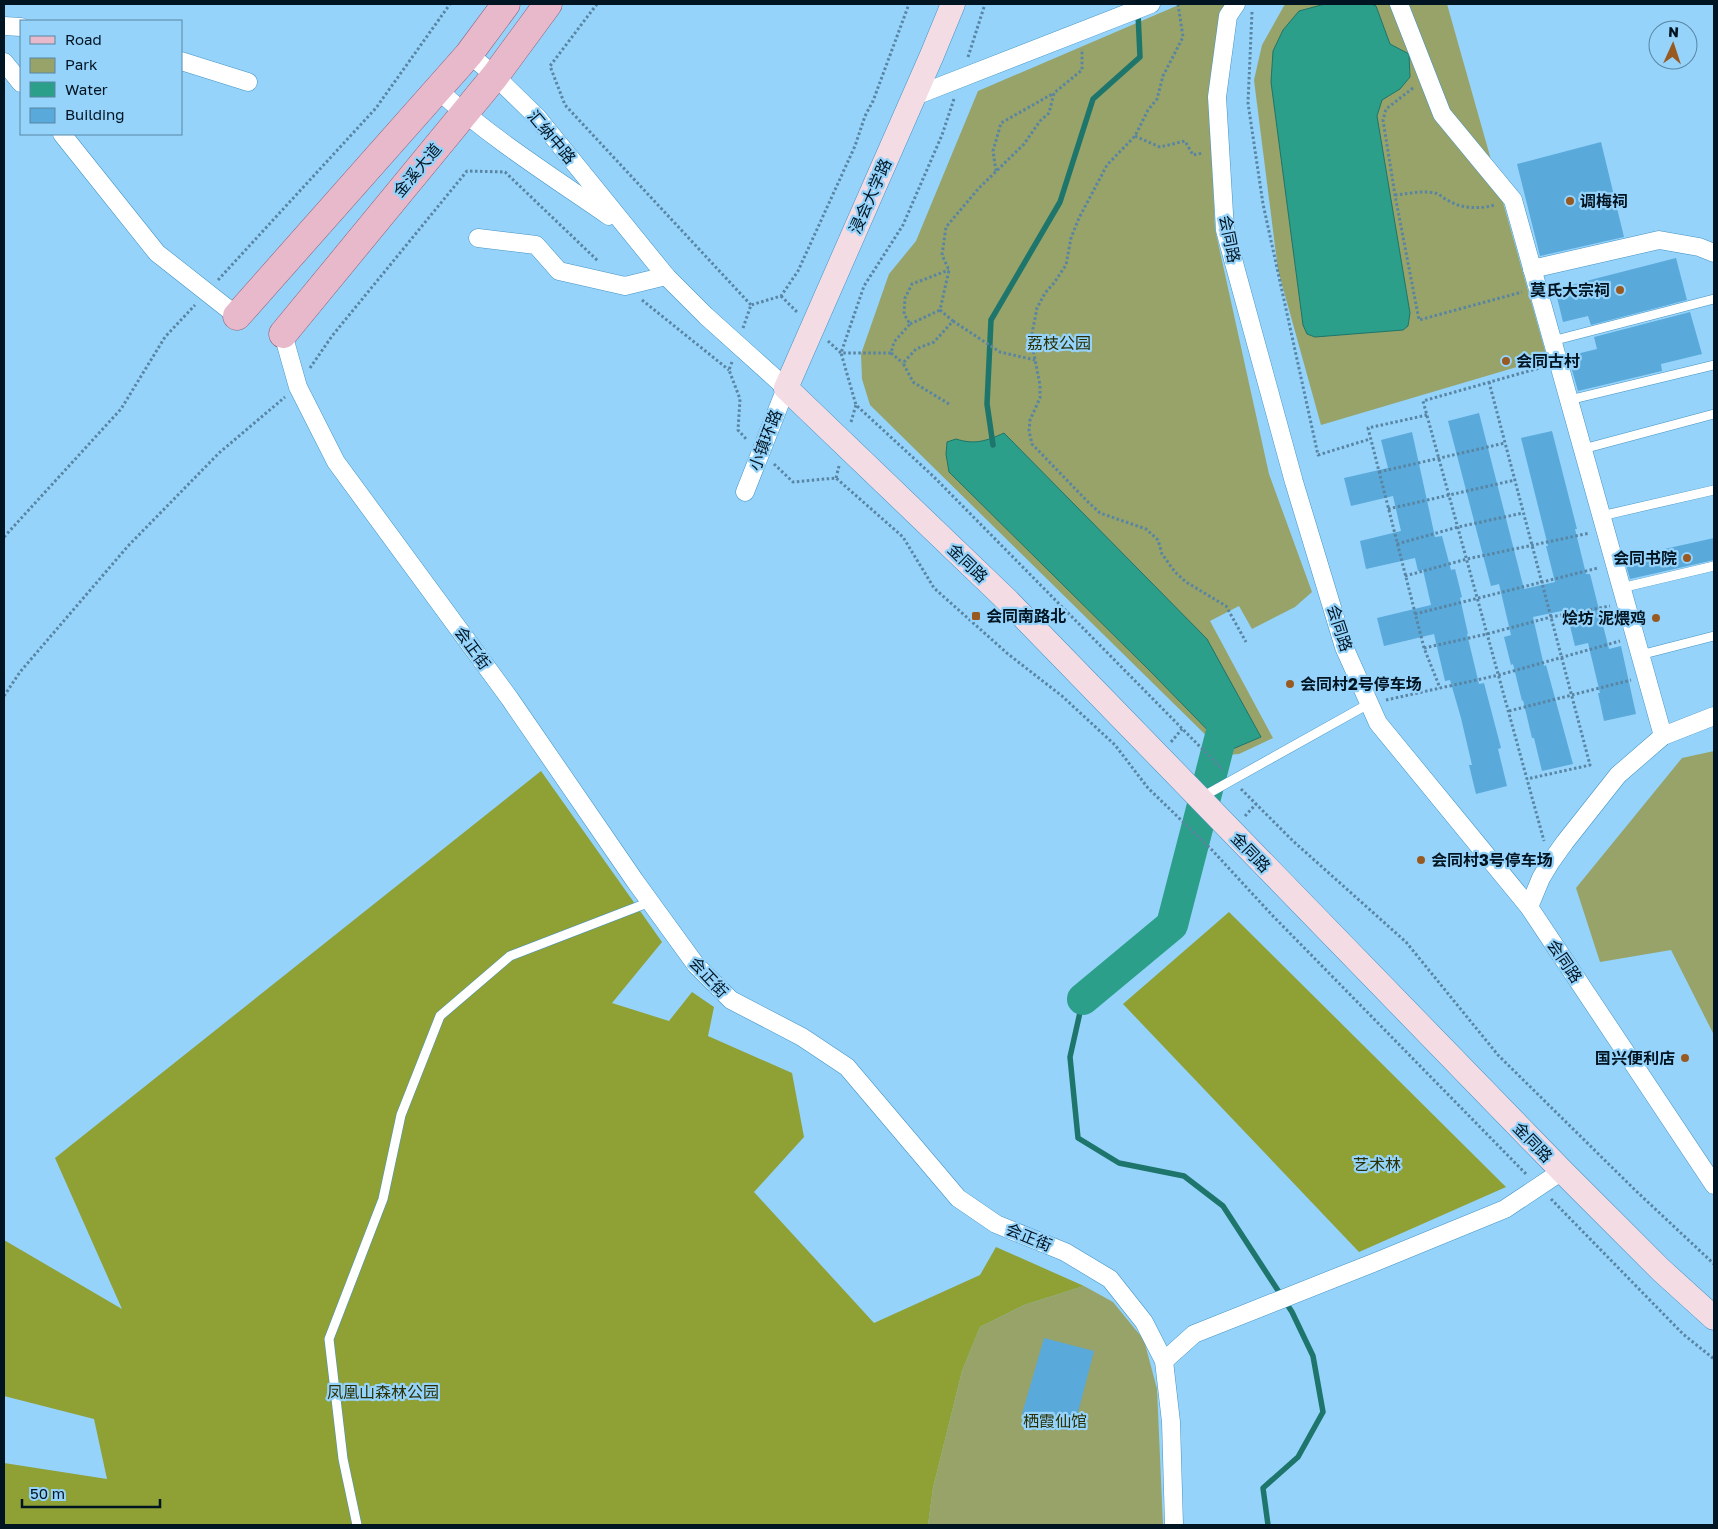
<svg xmlns="http://www.w3.org/2000/svg" width="1718" height="1529" viewBox="0 0 1718 1529" font-family="'Golos Text','Noto Sans SC',sans-serif">
<style>
.green{fill:#97a369}
.forest{fill:#8fa035}
.water{fill:#2b9f8a;stroke:#1e756b}
.lines{fill:none;stroke-linecap:round;stroke-linejoin:round}
.stream{stroke:#1e756b;stroke-width:5.5}
.river{stroke:#2b9f8a;stroke-width:32}
.building{fill:#59a9da}
.lane-casing{stroke:#4394c4;stroke-width:10}
.street-casing{stroke:#4394c4;stroke-width:19}
.secondary-casing{stroke:#4394c4;stroke-width:25}
.primary-casing{stroke:#8d6178;stroke-width:29}
.path{stroke:#5985a3;stroke-width:3;stroke-dasharray:2.5 2.5;stroke-linecap:butt}
.lane{stroke:#fff;stroke-width:9}
.street{stroke:#fff;stroke-width:18}
.secondary{stroke:#f4dce4;stroke-width:24}
.primary{stroke:#e8b9ca;stroke-width:28}
.poi-dot{fill:#995a22;stroke:#95d3fb;stroke-width:2}
.labels{text-anchor:middle;dominant-baseline:central;stroke-width:4.5;stroke-linejoin:round;paint-order:stroke}
.street-label{font-size:16px;fill:#001422;stroke:#95d3fb}
.poi-label{font-size:16px;font-weight:bold;fill:#001422;stroke:#95d3fb;text-anchor:start}
.park-label{font-size:16px;fill:#2a3003;stroke:#95d3fb}
</style>
<rect width="100%" height="100%" fill="#95d3fb"/>
<g class="green">
<polygon points="1181,4 1228,4 1209,94 1215,229 1269,474 1312,592 1295,607 1252,629 1239,606 1210,621 1273,738 1239,754 1226,755 870,405 862,379 861,354 889,274 916,241 978,91"/>
<polygon points="1285,4 1447,4 1547,358 1321,425 1278,270 1254,80 1262,45"/>
<polygon points="1714,751 1714,1035 1671,950 1600,962 1576,888 1682,758"/>
<polygon points="1084,1286 1113,1302 1144,1340 1157,1389 1163,1525 928,1525 933,1488 962,1371 980,1327 1024,1305"/>
</g>
<g class="forest">
<polygon points="541,771 662,942 612,1003 669,1021 692,992 714,1007 708,1036 792,1073 804,1137 754,1192 874,1323 980,1275 996,1247 1084,1286 1024,1305 980,1327 962,1371 933,1488 928,1525 4,1525 4,1463 107,1479 94,1419 4,1396 4,1240 122,1309 55,1158"/>
<polygon points="1229,912 1506,1187 1359,1252 1123,1004"/>
</g>
<g class="water">
<polygon points="1325,4 1371,4 1376,6 1390,44 1409,54 1410,77 1400,89 1382,100 1377,116 1410,313 1408,326 1403,330 1315,337 1307,334 1303,325 1271,82 1273,51 1283,30 1299,11"/>
<path d="M 1004,433 L 1207,639 L 1261,737 L 1228,751 L 1150,671 L 949,472 L 946,454 L 947,442 L 956,439 C 975,445 986,441 1004,433 Z"/>
</g>
<g class="lines">
<g class="stream">
<polyline points="993,445 987,404 991,320 1060,202 1093,99 1140,57 1138,13"/>
<polyline points="1083,999 1070,1057 1078,1138 1119,1163 1184,1176 1223,1206 1292,1312 1313,1356 1323,1412 1298,1457 1263,1488 1268,1525"/>
</g>
<polyline class="river" points="1083,999 1172,925 1225,720 1214,703"/>
</g>
<g class="building">
<polygon points="1601,142 1624,237 1540,256 1517,164"/>
<polygon points="1676,258 1687,300 1591,325 1588,316 1563,322 1555,289"/>
<polygon points="1690,312 1702,354 1661,364 1662,371 1578,391 1568,356 1597,349 1594,337"/>
<polygon points="1479,413 1524,589 1555,582 1546,546 1548,546 1521,438 1552,431 1577,529 1575,529 1586,574 1590,574 1609,649 1621,646 1636,714 1604,721 1598,693 1600,693 1588,643 1575,646 1566,610 1533,617 1544,666 1546,665 1573,764 1542,771 1534,738 1532,738 1523,700 1522,701 1513,664 1511,665 1504,637 1511,635 1499,584 1491,586 1448,421"/>
<polygon points="1412,432 1435,537 1442,536 1451,570 1455,569 1462,597 1460,598 1468,634 1467,634 1479,684 1484,683 1501,748 1498,749 1507,786 1476,794 1469,765 1472,765 1461,718 1450,680 1445,681 1434,634 1384,646 1377,618 1431,605 1423,570 1418,571 1415,558 1366,569 1360,541 1401,531 1393,496 1351,506 1344,478 1388,468 1381,440"/>
<polygon points="1714,538 1714,560 1630,579 1624,558"/>
<polygon points="1044,1338 1094,1351 1074,1428 1022,1414"/>
</g>
<g class="lines">
<defs>
<g id="lane">
<polyline points="1552,341 1714,299"/>
<polyline points="1569,400 1714,365"/>
<polyline points="1583,449 1714,414"/>
<polyline points="1601,516 1714,490"/>
<polyline points="1621,588 1714,566"/>
<polyline points="1640,655 1714,636"/>
<polyline points="1202,797 1363,707"/>
<polyline points="357,1525 343,1459 329,1339 383,1199 401,1115 440,1016 510,956 650,902"/>
</g>
<g id="street">
<polyline points="1236,4 1228,16 1217,97 1225,230 1294,482 1344,647 1378,723 1529,907 1714,1185"/>
<polyline points="1399,4 1442,114 1513,200 1663,736"/>
<polyline points="4,26 21,27"/>
<polyline points="469,54 495,76 537,117 666,276 706,316 786,388 745,492"/>
<polyline points="181,61 248,82"/>
<polyline points="4,62 21,83"/>
<path d="M 438,90 C 491,138 551,176 609,216"/>
<polyline points="915,96 1151,4"/>
<polyline points="62,134 157,253 237,316"/>
<polyline points="478,238 536,245 559,271 625,286 666,276"/>
<polyline points="1532,269 1659,240 1699,247 1714,253"/>
<polyline points="283,334 298,387 336,462 510,699 635,881 696,965 731,1000 802,1037 847,1067 958,1198 996,1224 1065,1252 1110,1279 1144,1322 1164,1361 1171,1422 1174,1525"/>
<polyline points="1529,907 1541,878 1550,863 1565,842 1618,775 1663,736 1714,716"/>
<polyline points="1164,1361 1194,1334 1378,1261 1505,1209 1562,1171"/>
</g>
<polyline id="secondary" points="953,4 932,55 786,388 1008,601 1562,1171 1661,1270 1714,1318"/>
<g id="primary">
<polyline points="237,316 469,54 506,4"/>
<polyline points="283,334 495,76 548,4"/>
</g>
</defs>
<use href="#lane" class="lane-casing"/>
<use href="#street" class="street-casing"/>
<use href="#secondary" class="secondary-casing"/>
<use href="#primary" class="primary-casing"/>
<g class="path">
<polyline points="597,4 550,66 565,105 751,305"/>
<polyline points="1178,4 1183,37 1163,76 1157,99 1148,110 1135,136 1107,165 1079,218 1071,238 1066,265 1054,283 1045,293 1037,308 1031,339 1040,385 1040,398 1030,420 1029,431 1032,444 1088,502 1100,513 1146,529 1158,540 1162,554 1175,572 1186,582 1226,606 1246,642"/>
<polyline points="1252,12 1248,103 1263,204 1318,455 1370,439"/>
<polyline points="968,57 985,4"/>
<polyline points="1413,88 1386,109 1383,120 1395,195 1419,320 1522,292"/>
<polyline points="954,99 942,135 903,225 864,286 841,353 856,405 933,476 1223,770"/>
<polyline points="1135,136 1160,147 1185,141 1193,155 1203,153"/>
<polyline points="996,171 993,151 1001,123 1054,93"/>
<path d="M 1395,195 C 1408,194 1422,190 1435,193 C 1440,194 1444,199 1449,201 C 1463,209 1480,209 1495,205"/>
<polyline points="218,280 376,108 450,4"/>
<polyline points="781,296 798,313"/>
<polyline points="642,300 729,370"/>
<polyline points="953,321 1000,352 1035,360"/>
<polyline points="910,324 940,310"/>
<polyline points="743,328 751,305 781,296 798,271 855,146 865,116 873,101 909,4"/>
<polyline points="828,341 841,353 891,353 894,342 910,324 904,314 905,298 912,284 949,270"/>
<polyline points="891,353 903,363"/>
<polyline points="732,362 729,370 740,399 738,430 747,440"/>
<polyline points="1543,367 1423,401 1544,841"/>
<polyline points="310,368 332,336 467,171 505,172 598,261"/>
<polyline points="1489,382 1590,765 1527,779"/>
<polyline points="949,404 913,382 903,363 916,349 934,342 953,321 940,310 949,270 942,255 946,227 979,188 1024,144 1040,121 1049,113 1054,93 1082,70 1082,49"/>
<polyline points="1427,415 1368,428 1424,648 1440,688"/>
<polyline points="851,422 856,405"/>
<polyline points="774,464 793,482 836,478 903,537 934,588 1008,654 1062,696 1115,745 1148,788 1212,850 1272,915 1527,1175"/>
<polyline points="1379,472 1505,443"/>
<polyline points="836,478 839,466"/>
<polyline points="1388,509 1515,480"/>
<polyline points="4,537 121,409 165,337 195,305"/>
<polyline points="1397,544 1458,527 1523,513"/>
<polyline points="1405,576 1467,559 1590,533"/>
<polyline points="1415,614 1598,568"/>
<polyline points="1424,648 1487,634 1551,617 1610,606"/>
<polyline points="4,696 20,672 128,546 219,453 285,397"/>
<polyline points="1386,700 1499,675 1620,641"/>
<polyline points="1509,711 1631,680"/>
<polyline points="1171,742 1182,729"/>
<polyline points="1241,789 1293,841 1406,942 1498,1055 1635,1190 1714,1264"/>
<polyline points="1245,816 1256,804"/>
<polyline points="1551,1199 1683,1334 1714,1359"/>
</g>
<use href="#lane" class="lane"/>
<use href="#street" class="street"/>
<use href="#secondary" class="secondary"/>
<use href="#primary" class="primary"/>
</g>
<g class="poi-dot">
<circle cx="1570" cy="201" r="5"/>
<circle cx="1620" cy="290" r="5"/>
<circle cx="1506" cy="361" r="5"/>
<circle cx="1687" cy="558" r="5"/>
<rect x="971" y="611" width="10" height="10" rx="2.5"/>
<circle cx="1656" cy="618" r="5"/>
<circle cx="1290" cy="684" r="5"/>
<circle cx="1421" cy="860" r="5"/>
<circle cx="1685" cy="1058" r="5"/>
</g>
<g class="labels">
<g class="street-label">
<text transform="translate(552 137) rotate(50)">汇纳中路</text>
<text transform="translate(417 170) rotate(-50)">金溪大道</text>
<text transform="translate(870 196) rotate(-66)">浸会大学路</text>
<text transform="translate(1230 239) rotate(79)">会同路</text>
<text transform="translate(765 440) rotate(-69)">小镇环路</text>
<text transform="translate(968 563) rotate(44)">金同路</text>
<text transform="translate(1340 628) rotate(72)">会同路</text>
<text transform="translate(473 648) rotate(54)">会正街</text>
<text transform="translate(1251 852) rotate(46)">金同路</text>
<text transform="translate(1565 961) rotate(56)">会同路</text>
<text transform="translate(709 977) rotate(47)">会正街</text>
<text transform="translate(1533 1142) rotate(46)">金同路</text>
<text transform="translate(1029 1237) rotate(22)">会正街</text>
</g>
<g class="poi-label">
<text x="1580" y="201">调梅祠</text>
<text x="1610" y="290" text-anchor="end">莫氏大宗祠</text>
<text x="1516" y="361">会同古村</text>
<text x="1677" y="558" text-anchor="end">会同书院</text>
<text x="986" y="616">会同南路北</text>
<text x="1646" y="618" text-anchor="end">烩坊 泥煨鸡</text>
<text x="1300" y="684">会同村2号停车场</text>
<text x="1431" y="860">会同村3号停车场</text>
<text x="1675" y="1058" text-anchor="end">国兴便利店</text>
</g>
<g class="park-label">
<text x="1059" y="343">荔枝公园</text>
<text x="1377" y="1164">艺术林</text>
<text x="383" y="1392">凤凰山森林公园</text>
<text x="1055" y="1421">栖霞仙馆</text>
</g>
</g>
<rect width="1718" height="1529" fill="none" stroke="#001422" stroke-width="10"/>
<rect x="20" y="20" width="162" height="115" fill="#95d3fb" stroke="#5987a4"/>
<rect x="30" y="36" width="25" height="8" fill="#e8b9ca" stroke="#5987a4"/>
<text x="65" y="45" font-size="15" fill="#001422">Road</text>
<rect x="30" y="58" width="25" height="15" fill="#97a369" stroke="#5987a4"/>
<text x="65" y="70" font-size="15" fill="#001422">Park</text>
<rect x="30" y="82" width="25" height="15" fill="#2b9f8a" stroke="#5987a4"/>
<text x="65" y="95" font-size="15" fill="#001422">Water</text>
<rect x="30" y="108" width="25" height="15" fill="#59a9da" stroke="#5987a4"/>
<text x="65" y="120" font-size="15" fill="#001422">Building</text>
<g transform="translate(1673 45) rotate(3)"><circle r="24" fill="#95d3fb" stroke="#5987a4"/>
<path d="M0-4L9 19L0 12L-9 19Z" fill="#995a22"/>
<text y="-8" font-size="14" font-weight="bold" text-anchor="middle" fill="#001422">N</text>
</g>
<path d="M22 1499v8h138v-8" fill="none" stroke="#001422" stroke-width="2.5"/>
<text x="30" y="1499" font-size="15" fill="#001422" stroke="#95d3fb" stroke-width="4" paint-order="stroke">50 m</text>
</svg>
